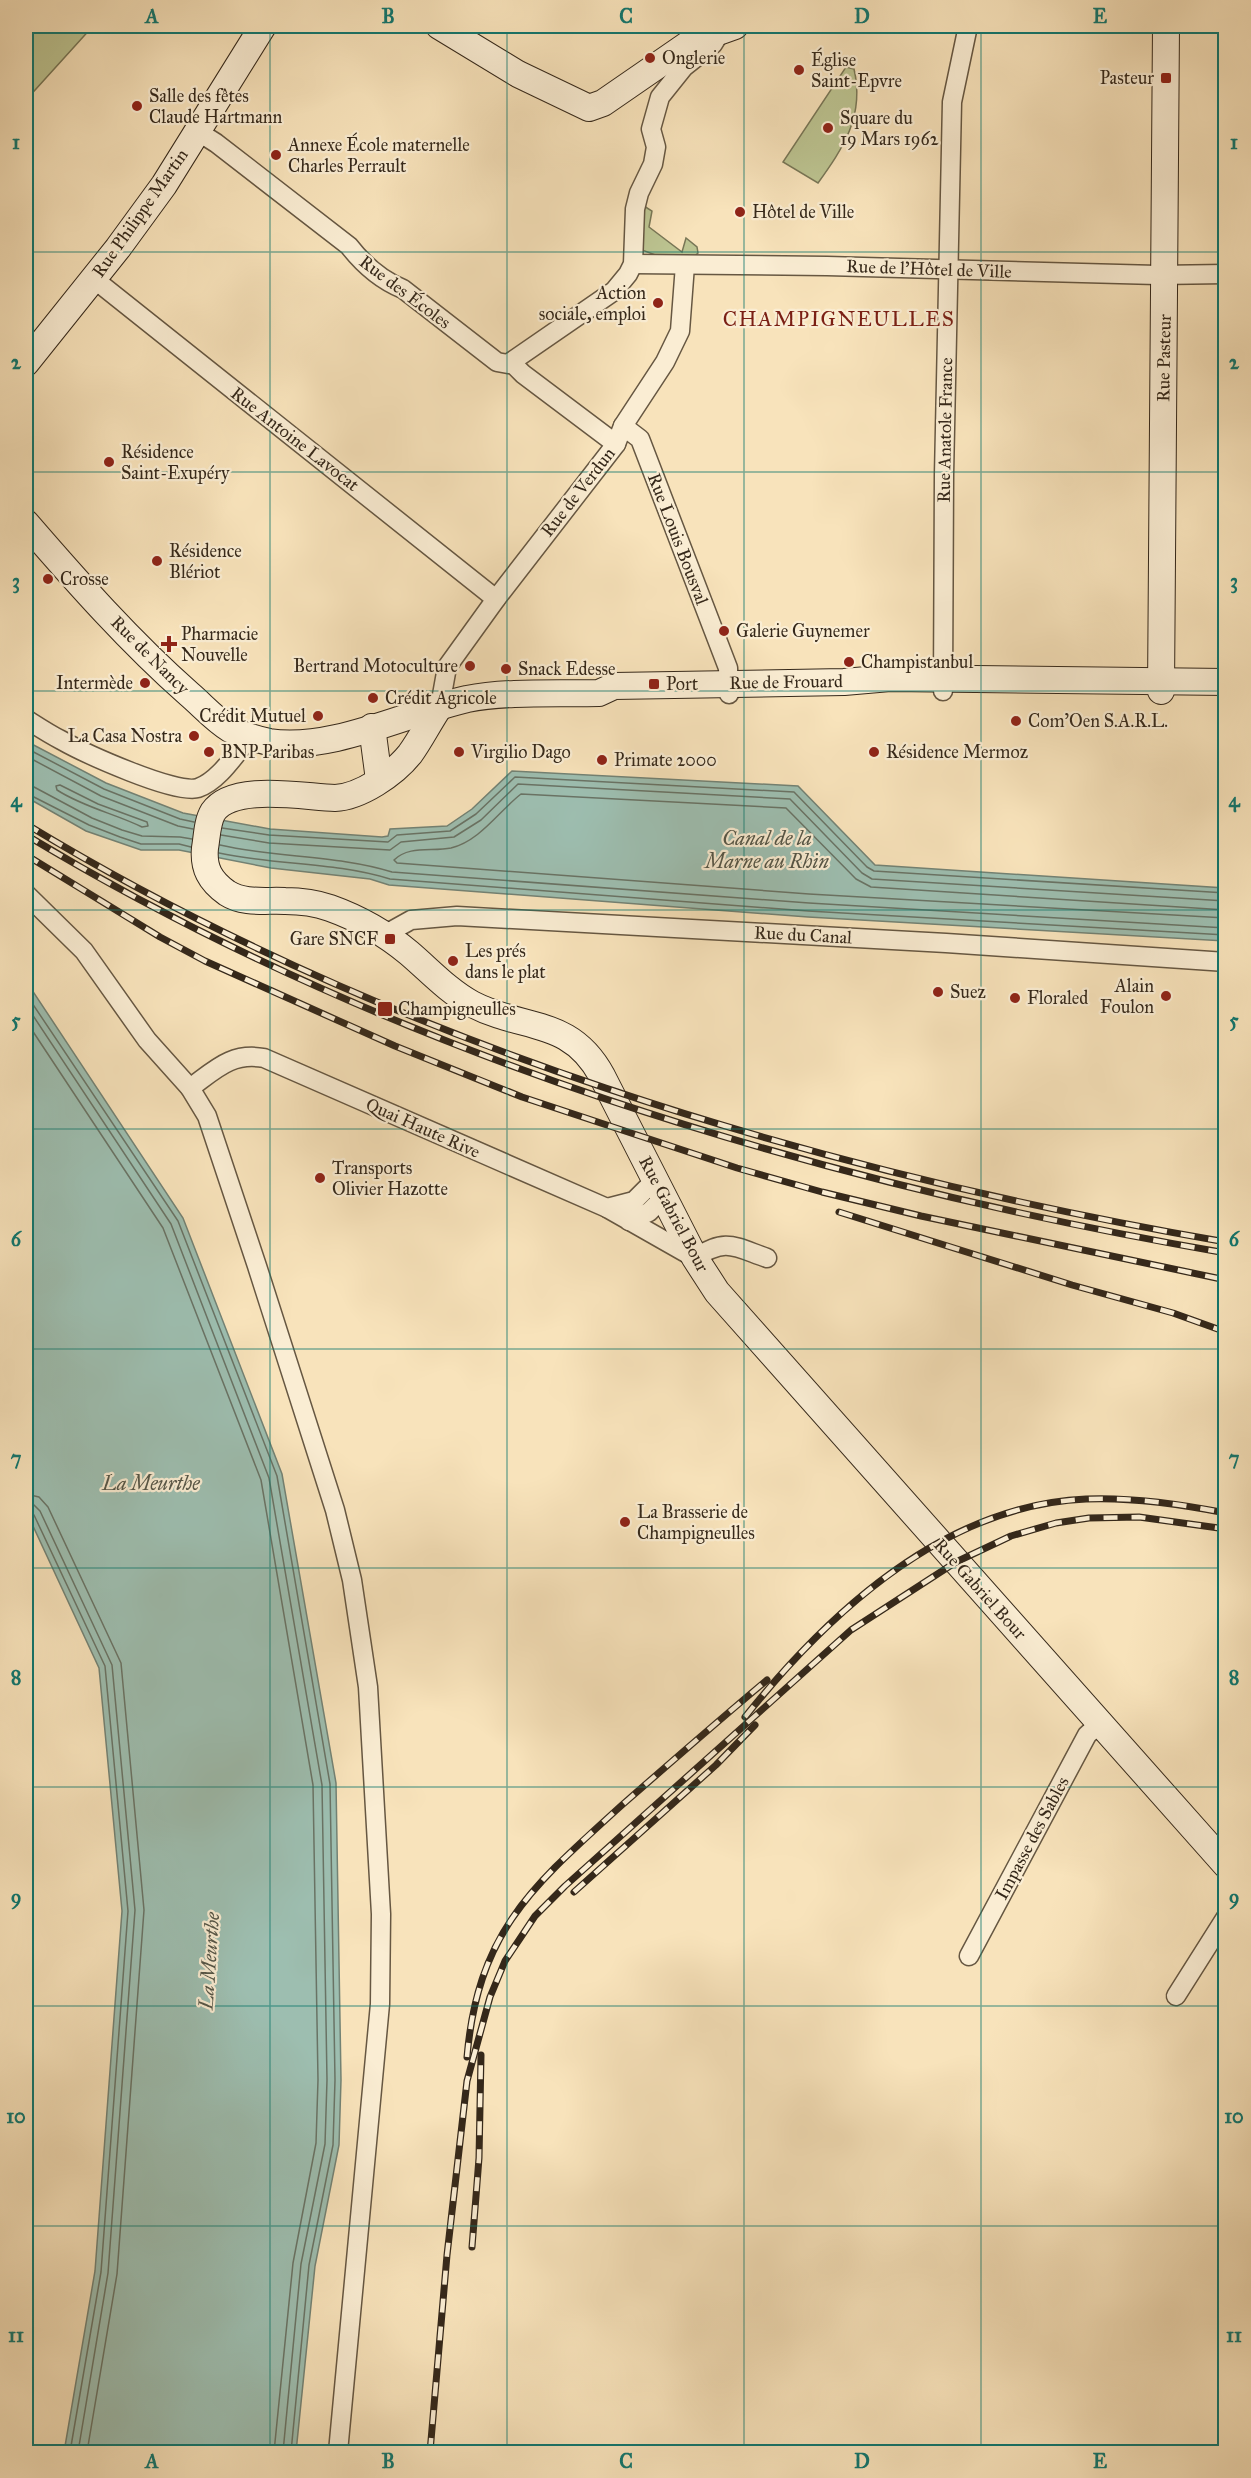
<svg xmlns="http://www.w3.org/2000/svg" width="1251" height="2478" viewBox="0 0 1251 2478" font-family="'IM FELL Great Primer',serif">
<style>
.green{fill:#bcc491;stroke:#787656;stroke-width:1.5}
.water{fill:#9dbeb0;stroke:#738274;stroke-width:1.5}
.lines{fill:none;stroke-linecap:round;stroke-linejoin:round}
.shore{stroke:#697365;stroke-width:1.5}
.street-casing{stroke:#665742;stroke-width:21}
.secondary-casing{stroke:#35281a;stroke-width:28}
.street{stroke:#faedd3;stroke-width:18}
.secondary{stroke:#faedd3;stroke-width:26}
.rail-casing{stroke:#35281a;stroke-width:7}
.rail{stroke:#faedd3;stroke-width:4.5;stroke-dasharray:14;stroke-linecap:butt}
.grid{fill:none;stroke:#0f766e;stroke-width:1.5;stroke-opacity:0.55}
.poi-dot{fill:#8f2418;stroke:#faedd3;stroke-width:2}
.labels{text-anchor:middle;dominant-baseline:central;stroke-width:4.5;stroke-linejoin:round;paint-order:stroke}
.poi-label{font-size:18px;fill:#35281a;stroke:#faedd3;text-anchor:start}
.street-label{font-size:18px;fill:#35281a;stroke:#faedd3}
.water-label{font-size:20px;font-style:italic;fill:#545547;stroke:#faedd3}
.quarter-label{font-size:21px;letter-spacing:1.5px;fill:#7a1f14;stroke:#faedd3}
.neatline{fill:none;stroke:#0f766e;stroke-width:2}
.grid-label{font-size:20px;text-anchor:middle;font-weight:bold;fill:#0f766e}
</style>
<rect width="100%" height="100%" fill="#f8e3bb"/>
<filter id="stains"><feTurbulence type="fractalNoise" baseFrequency=".00333" numOctaves="4"/><feColorMatrix values="0 0 0 0 .2 0 0 0 0 .09 0 0 0 0 .02 0 0 0 .5 -.17"/></filter>
<radialGradient id="worn" r=".72"><stop offset=".6" stop-color="#630" stop-opacity="0"/><stop offset="1" stop-color="#630" stop-opacity=".3"/></radialGradient>
<g class="green">
<polygon points="26,26 93,26 26,100"/>
<path d="M 846,67 L 854,69 C 865,116 843,148 818,183 L 783,162 Z"/>
<polygon points="644,206 652,211 649,227 682,252 686,238 697,247 698,253 694,257 658,256 642,250"/>
</g>
<g class="water">
<polygon points="26,741 106,783 183,813 270,829 382,837 388,836 390,829 447,826 472,809 512,771 798,786 875,865 1225,888 1225,941 808,917 389,885 370,879 271,868 179,850 141,850 86,831 26,797"/>
<polygon points="26,986 32,990 183,1218 282,1474 336,1783 341,2080 339,2145 315,2266 296,2452 64,2452 95,2271 122,1911 99,1668 26,1511"/>
</g>
<g class="lines">
<g class="shore">
<polyline points="26,748 104,789 180,819 194,822"/>
<polyline points="26,756 101,796 178,826 193,829"/>
<polyline points="26,785 34,787 92,818 122,830 142,836 180,837 192,839"/>
<path d="M 60,785 L 98,804 L 147,822 L 148,826 L 142,827 C 116,814 83,807 57,790 L 56,786 Z"/>
<polyline points="26,793 89,825 120,837 141,844 179,844 191,847"/>
<polyline points="222,828 269,835 388,842 397,835 450,831 476,814 515,777 794,792 867,867 874,871 1226,893"/>
<polyline points="221,835 269,843 390,850 401,842 454,837 481,820 518,784 790,799 862,873 872,879 1226,901"/>
<path d="M 220,845 C 276,858 338,855 392,872 L 809,903 L 1226,928"/>
<path d="M 219,853 C 275,865 336,862 390,879 L 808,911 L 1226,935"/>
<path d="M 1226,910 L 871,887 L 856,879 L 786,808 L 521,794 C 499,811 480,841 451,848 C 432,852 409,845 394,860 L 397,863 L 809,894 L 1226,918"/>
<polyline points="26,994 178,1221 277,1476 330,1784 335,2080 333,2145 309,2265 291,2452"/>
<polyline points="26,1005 171,1224 269,1478 322,1785 327,2080 325,2144 301,2264 283,2452"/>
<polyline points="26,1021 163,1228 261,1480 313,1785 318,2080 316,2143 293,2263 274,2452"/>
<polyline points="26,1494 39,1497 48,1507 121,1663 144,1910 117,2274 87,2452"/>
<polyline points="26,1503 34,1505 40,1511 112,1665 135,1910 108,2273 78,2452"/>
<polyline points="26,1511 34,1515 105,1666 128,1911 101,2272 70,2452"/>
</g>
<defs>
<g id="street">
<path d="M 197,131 L 216,143 L 349,246 C 363,264 381,280 403,289 L 497,362 L 508,364 L 614,291 L 628,274 L 633,264 L 635,209 L 639,193 L 653,164 L 656,147 L 651,129 L 660,97 L 684,67 L 713,44 L 721,31"/>
<polyline points="633,264 827,266 1157,275 1226,274"/>
<polyline points="94,279 496,599"/>
<polyline points="512,363 523,374 616,444"/>
<polyline points="623,426 640,439 728,668 729,694"/>
<polyline points="943,691 944,475 952,102 968,26"/>
<polyline points="440,706 447,667 496,599 616,444 623,426 665,362 680,331 685,265"/>
<path d="M 26,719 C 37,726 49,734 61,740 C 84,753 176,795 198,788 C 219,781 236,753 250,737"/>
<polyline points="26,894 84,951 147,1040 190,1088 207,1116 257,1266 335,1510 352,1580 368,1687 381,1914 380,2004 338,2452"/>
<polyline points="384,935 411,920 457,916 946,943 1226,962"/>
<path d="M 190,1088 C 215,1070 231,1052 264,1058 L 607,1208 L 695,1258 C 726,1237 735,1247 767,1258"/>
<polyline points="607,1208 634,1201 654,1181"/>
<polyline points="629,1221 649,1212 663,1198"/>
<polyline points="969,1956 1087,1735 1100,1723"/>
<polyline points="1176,1996 1226,1917"/>
</g>
<g id="secondary">
<polyline points="439,26 518,74 589,108 603,103 706,32 721,31 735,26"/>
<polyline points="26,363 118,248 164,185 263,26"/>
<path d="M 26,523 C 77,582 130,642 189,694 C 202,705 215,720 230,729 C 242,735 256,739 269,742 C 331,752 406,713 467,699 C 507,691 558,694 599,693 L 614,686 L 844,682 L 890,678 L 1226,682"/>
<polyline points="1161,691 1166,26"/>
<path d="M 440,706 C 429,722 421,739 410,754 C 394,774 360,797 335,798 C 303,797 233,783 213,812 C 207,822 207,837 205,848 C 203,868 210,881 227,893 C 244,904 266,900 285,901 C 300,901 316,903 330,908 C 358,918 385,933 409,953 C 429,970 448,991 472,1004 C 524,1031 570,1017 602,1076 L 695,1258 L 717,1292 L 1226,1865"/>
<polyline points="372,727 379,780"/>
</g>
</defs>
<use href="#street" class="street-casing"/>
<use href="#secondary" class="secondary-casing"/>
<use href="#street" class="street"/>
<use href="#secondary" class="secondary"/>
<defs>
<g id="rail">
<path d="M 26,824 C 385,1042 813,1171 1226,1242"/>
<path d="M 26,835 C 387,1053 812,1182 1226,1253"/>
<polyline points="26,855 160,937 205,961 395,1046 522,1097 737,1168 822,1192 921,1216 1226,1280"/>
<polyline points="839,1212 1072,1285 1173,1313 1226,1332"/>
<path d="M 745,1717 C 828,1613 945,1505 1086,1499 C 1132,1497 1180,1504 1226,1513"/>
<polyline points="574,1892 716,1765 755,1725"/>
<path d="M 467,2057 C 478,1930 534,1885 622,1805 C 670,1763 718,1721 767,1680"/>
<polyline points="472,2247 479,2158 481,2055"/>
<polyline points="430,2452 447,2255 467,2081 490,1997 505,1961 535,1916 565,1886 851,1630 956,1562 1011,1536 1056,1523 1089,1518 1139,1517 1226,1529"/>
</g>
</defs>
<use href="#rail" class="rail-casing"/>
<use href="#rail" class="rail"/>
</g>
<path class="grid" d="M 270,26 L 270,2452M 507,26 L 507,2452M 744,26 L 744,2452M 981,26 L 981,2452M 26,252 L 1226,252M 26,472 L 1226,472M 26,691 L 1226,691M 26,910 L 1226,910M 26,1129 L 1226,1129M 26,1349 L 1226,1349M 26,1568 L 1226,1568M 26,1787 L 1226,1787M 26,2006 L 1226,2006M 26,2226 L 1226,2226"/>
<g class="poi-dot">
<circle cx="650" cy="58" r="6"/>
<circle cx="799" cy="70" r="6"/>
<rect x="1160" y="72" width="12" height="12" rx="3"/>
<circle cx="137" cy="106" r="6"/>
<circle cx="828" cy="128" r="6"/>
<circle cx="276" cy="155" r="6"/>
<circle cx="740" cy="212" r="6"/>
<circle cx="658" cy="303" r="6"/>
<circle cx="109" cy="462" r="6"/>
<circle cx="157" cy="561" r="6"/>
<circle cx="48" cy="579" r="6"/>
<circle cx="724" cy="631" r="6"/>
<path d="M166 635h6v6h6v6h-6v6h-6v-6h-6v-6h6z"/>
<circle cx="849" cy="662" r="6"/>
<circle cx="470" cy="666" r="6"/>
<circle cx="506" cy="669" r="6"/>
<circle cx="145" cy="683" r="6"/>
<rect x="648" y="678" width="12" height="12" rx="3"/>
<circle cx="373" cy="698" r="6"/>
<circle cx="318" cy="716" r="6"/>
<circle cx="1016" cy="721" r="6"/>
<circle cx="194" cy="736" r="6"/>
<circle cx="209" cy="752" r="6"/>
<circle cx="459" cy="752" r="6"/>
<circle cx="874" cy="752" r="6"/>
<circle cx="602" cy="760" r="6"/>
<rect x="384" y="933" width="12" height="12" rx="3"/>
<circle cx="453" cy="961" r="6"/>
<circle cx="938" cy="992" r="6"/>
<circle cx="1166" cy="996" r="6"/>
<circle cx="1015" cy="998" r="6"/>
<rect x="377" y="1001" width="16" height="16" rx="3"/>
<circle cx="320" cy="1178" r="6"/>
<circle cx="625" cy="1522" r="6"/>
</g>
<g class="labels">
<g class="poi-label">
<text x="662" y="58">Onglerie</text>
<text x="811" y="60">Église<tspan x="811" dy="21">Saint-Epvre</tspan></text>
<text x="1154" y="78" text-anchor="end">Pasteur</text>
<text x="149" y="96">Salle des fêtes<tspan x="149" dy="21">Claude Hartmann</tspan></text>
<text x="840" y="118">Square du<tspan x="840" dy="21">19 Mars 1962</tspan></text>
<text x="288" y="145">Annexe École maternelle<tspan x="288" dy="21">Charles Perrault</tspan></text>
<text x="752" y="212">Hôtel de Ville</text>
<text x="646" y="293" text-anchor="end">Action<tspan x="646" dy="21">sociale, emploi</tspan></text>
<text x="121" y="452">Résidence<tspan x="121" dy="21">Saint-Exupéry</tspan></text>
<text x="169" y="551">Résidence<tspan x="169" dy="21">Blériot</tspan></text>
<text x="60" y="579">Crosse</text>
<text x="736" y="631">Galerie Guynemer</text>
<text x="181" y="634">Pharmacie<tspan x="181" dy="21">Nouvelle</tspan></text>
<text x="861" y="662">Champistanbul</text>
<text x="458" y="666" text-anchor="end">Bertrand Motoculture</text>
<text x="518" y="669">Snack Edesse</text>
<text x="133" y="683" text-anchor="end">Intermède</text>
<text x="666" y="684">Port</text>
<text x="385" y="698">Crédit Agricole</text>
<text x="306" y="716" text-anchor="end">Crédit Mutuel</text>
<text x="1028" y="721">Com’Oen S.A.R.L.</text>
<text x="182" y="736" text-anchor="end">La Casa Nostra</text>
<text x="221" y="752">BNP Paribas</text>
<text x="471" y="752">Virgilio Dago</text>
<text x="886" y="752">Résidence Mermoz</text>
<text x="614" y="760">Primate 2000</text>
<text x="378" y="939" text-anchor="end">Gare SNCF</text>
<text x="465" y="951">Les prés<tspan x="465" dy="21">dans le plat</tspan></text>
<text x="1154" y="986" text-anchor="end">Alain<tspan x="1154" dy="21">Foulon</tspan></text>
<text x="950" y="992">Suez</text>
<text x="1027" y="998">Floraled</text>
<text x="398" y="1009">Champigneulles</text>
<text x="332" y="1168">Transports<tspan x="332" dy="21">Olivier Hazotte</tspan></text>
<text x="637" y="1512">La Brasserie de<tspan x="637" dy="21">Champigneulles</tspan></text>
</g>
<g class="street-label">
<text transform="translate(140 213) rotate(-55)">Rue Philippe Martin</text>
<text transform="translate(929 269) rotate(2)">Rue de l'Hôtel de Ville</text>
<text transform="translate(405 292) rotate(37)">Rue des Écoles</text>
<text transform="translate(1164 358) rotate(-89)">Rue Pasteur</text>
<text transform="translate(945 430) rotate(-89)">Rue Anatole France</text>
<text transform="translate(295 439) rotate(38)">Rue Antoine Lavocat</text>
<text transform="translate(578 492) rotate(-52)">Rue de Verdun</text>
<text transform="translate(678 539) rotate(69)">Rue Louis Bousval</text>
<text transform="translate(150 655) rotate(45)">Rue de Nancy</text>
<text transform="translate(786 682) rotate(-1)">Rue de Frouard</text>
<text transform="translate(803 935) rotate(3)">Rue du Canal</text>
<text transform="translate(423 1128) rotate(24)">Quai Haute Rive</text>
<text transform="translate(674 1214) rotate(62)">Rue Gabriel Bour</text>
<text transform="translate(980 1589) rotate(48)">Rue Gabriel Bour</text>
<text transform="translate(1032 1838) rotate(-62)">Impasse des Sables</text>
</g>
<g class="water-label">
<text x="767" y="838">Canal de la<tspan x="767" dy="23">Marne au Rhin</tspan></text>
<text x="151" y="1483">La Meurthe</text>
<text transform="translate(209 1961) rotate(-86)">La Meurthe</text>
</g>
<g class="quarter-label">
<text x="839" y="319">CHAMPIGNEULLES</text>
</g>
</g>
<rect width="1251" height="2478" fill="none" stroke="#f8e3bb" stroke-width="66"/>
<rect x="33" y="33" width="1185" height="2412" class="neatline"/>
<g class="grid-label">
<text x="152" y="23">A</text>
<text x="388" y="23">B</text>
<text x="626" y="23">C</text>
<text x="862" y="23">D</text>
<text x="1100" y="23">E</text>
<text x="16" y="149">1</text>
<text x="1234" y="149">1</text>
<text x="16" y="369">2</text>
<text x="1234" y="369">2</text>
<text x="16" y="588">3</text>
<text x="1234" y="588">3</text>
<text x="16" y="807">4</text>
<text x="1234" y="807">4</text>
<text x="16" y="1027">5</text>
<text x="1234" y="1027">5</text>
<text x="16" y="1246">6</text>
<text x="1234" y="1246">6</text>
<text x="16" y="1465">7</text>
<text x="1234" y="1465">7</text>
<text x="16" y="1684">8</text>
<text x="1234" y="1684">8</text>
<text x="16" y="1904">9</text>
<text x="1234" y="1904">9</text>
<text x="16" y="2123">10</text>
<text x="1234" y="2123">10</text>
<text x="16" y="2342">11</text>
<text x="1234" y="2342">11</text>
<text x="152" y="2468">A</text>
<text x="388" y="2468">B</text>
<text x="626" y="2468">C</text>
<text x="862" y="2468">D</text>
<text x="1100" y="2468">E</text>
</g>
<rect width="100%" height="100%" filter="url(#stains)"/>
<rect width="100%" height="100%" fill="url(#worn)"/>
</svg>
